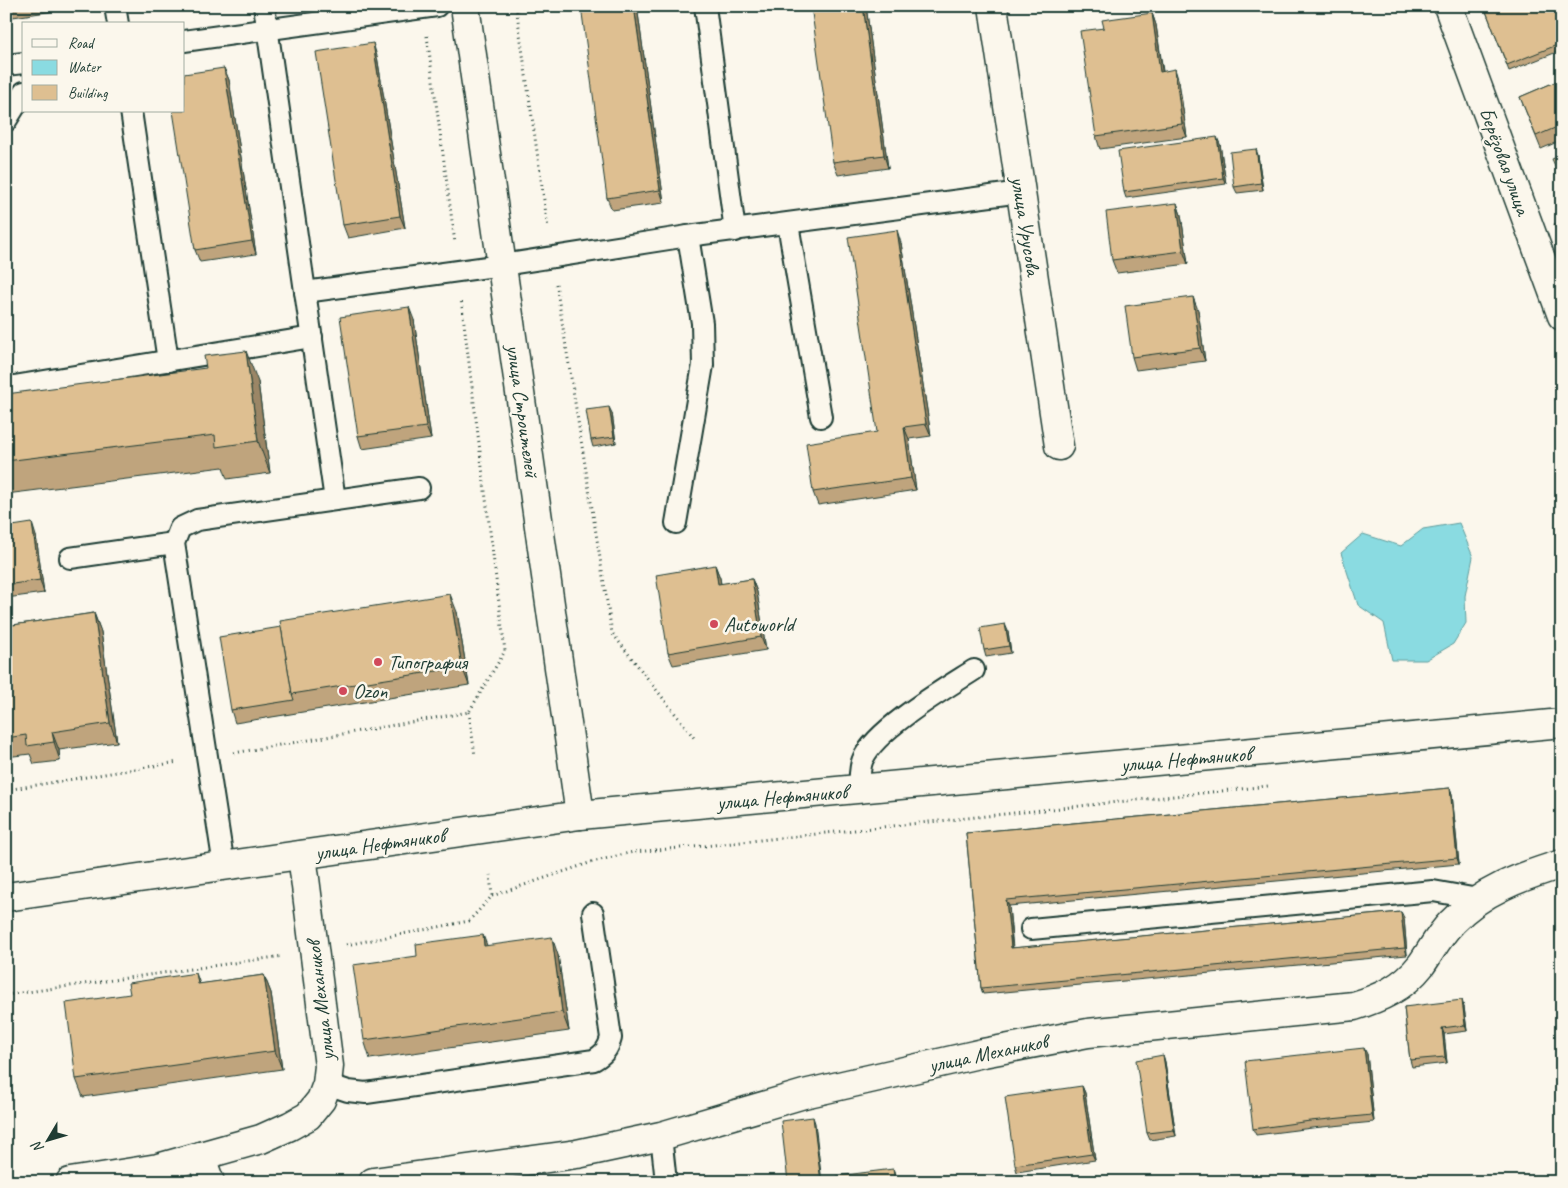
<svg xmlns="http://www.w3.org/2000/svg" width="1568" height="1188" viewBox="0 0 1568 1188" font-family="Caveat,sans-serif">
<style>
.water{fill:#8adbe1;stroke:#5f9c9c}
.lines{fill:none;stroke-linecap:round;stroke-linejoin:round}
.service-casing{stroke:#1f3d34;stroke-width:24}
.minor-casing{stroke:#1f3d34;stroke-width:31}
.secondary-casing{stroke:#1f3d34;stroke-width:31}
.path{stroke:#1f3d34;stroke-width:3;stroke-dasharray:1 4;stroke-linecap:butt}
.service{stroke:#fbf7ec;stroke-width:20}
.minor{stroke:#fbf7ec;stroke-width:28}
.secondary{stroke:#fbf7ec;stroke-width:28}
.wall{fill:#bfa47d;stroke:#1f3d34}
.shaded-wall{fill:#9b8666;stroke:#1f3d34}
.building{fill:#debf91;stroke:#1f3d34}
.poi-dot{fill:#d1495b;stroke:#fbf7ec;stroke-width:2}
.labels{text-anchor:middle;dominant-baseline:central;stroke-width:5;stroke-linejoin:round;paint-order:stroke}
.street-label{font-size:21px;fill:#1f3d34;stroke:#fbf7ec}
.poi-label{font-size:21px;fill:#1f3d34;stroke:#fbf7ec;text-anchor:start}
</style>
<rect width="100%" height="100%" fill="#fbf7ec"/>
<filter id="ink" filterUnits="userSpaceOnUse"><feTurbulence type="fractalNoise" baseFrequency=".02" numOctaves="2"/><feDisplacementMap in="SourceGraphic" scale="10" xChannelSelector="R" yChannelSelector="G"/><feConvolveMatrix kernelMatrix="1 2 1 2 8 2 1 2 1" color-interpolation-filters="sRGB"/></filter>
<g filter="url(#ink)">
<polygon class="water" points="1459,523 1473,557 1465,596 1466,623 1453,644 1426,660 1392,660 1384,623 1358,605 1341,553 1363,534 1401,546 1423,529"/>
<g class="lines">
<defs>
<g id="service">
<polyline points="115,6 118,24"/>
<polyline points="264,6 335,500"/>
<polyline points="705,6 735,231"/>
<polyline points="184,41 437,6"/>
<polyline points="6,65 24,63"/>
<polyline points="131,111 168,361"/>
<polyline points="6,121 24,92"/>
<polyline points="788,224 821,417"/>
<polyline points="305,292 502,265 688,236 1021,192"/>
<polyline points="14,386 312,337"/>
<polyline points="676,523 703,365 702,323 688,236"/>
<polyline points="70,558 174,543"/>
<path d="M 859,790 C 860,781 859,767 863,759 C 876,729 946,688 974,670"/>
<polyline points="224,866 174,543 180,528 197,520 419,488"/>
<polyline points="1031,929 1433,891 1478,899"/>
<path d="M 327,1084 L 348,1091 L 366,1093 L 594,1060 C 604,1054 608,1049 611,1038 L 593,913"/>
<polyline points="661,1136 666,1182"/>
</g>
<g id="minor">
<polyline points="993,6 1059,446"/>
<polyline points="1448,6 1562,316"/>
<polyline points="200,1156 210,1182"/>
<polyline points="70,1182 158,1168 261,1139 290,1126 308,1116 321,1100 327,1084 329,1066 302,855"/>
<path d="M 373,1182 L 577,1154 L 661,1136 L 804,1094 L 983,1053 L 1088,1033 L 1354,1006 C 1380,998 1403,988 1421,965 C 1431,951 1439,935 1452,922 C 1481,891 1522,876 1562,864"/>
</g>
<g id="secondary">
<polyline points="465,6 580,815"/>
<polyline points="6,897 580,815 1562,723"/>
</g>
</defs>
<use href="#service" class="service-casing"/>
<use href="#minor" class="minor-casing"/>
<use href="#secondary" class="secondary-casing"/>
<g class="path">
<polyline points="516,6 548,228"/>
<polyline points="427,36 455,243"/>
<polyline points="556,284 612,633 695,739"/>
<polyline points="469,712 475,756"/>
<polyline points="234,753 469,712 505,651 461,299"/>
<polyline points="6,790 178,762"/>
<polyline points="492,896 592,862 633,852 704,846 1268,786"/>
<polyline points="346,945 469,921 492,896 490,875"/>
<polyline points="6,995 283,956"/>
</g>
<use href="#service" class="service"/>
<use href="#minor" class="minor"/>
<use href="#secondary" class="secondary"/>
</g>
<g class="wall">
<polygon points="6,6 53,6 54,11 6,18"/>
<polygon points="637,6 664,203 612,210 607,198"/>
<polygon points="866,6 888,168 838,175 833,162"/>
<polygon points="1484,6 1562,18 1562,50 1509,71"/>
<polygon points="1152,13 1156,25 1163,71 1179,82 1187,137 1100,149 1096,136 1104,28"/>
<polygon points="377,56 405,228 348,238 343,225"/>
<polygon points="224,68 229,80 256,254 200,262 195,250"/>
<polygon points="1562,79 1562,140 1541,149 1520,97"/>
<polygon points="1220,144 1226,184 1126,198 1124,192"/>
<polygon points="1258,155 1263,190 1237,193 1234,187"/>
<polygon points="1177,203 1181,215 1188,264 1117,273 1112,260"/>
<polygon points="901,243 931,436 909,439 916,490 818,505 813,492 877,432"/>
<polygon points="1198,310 1205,361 1136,370 1132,357"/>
<polygon points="414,320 431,439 362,449 358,436"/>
<polygon points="258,382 270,473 227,479 223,467 6,494 6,394"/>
<polygon points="612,413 616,443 593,447 591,440"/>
<polygon points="6,527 36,536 44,593 6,598"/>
<polygon points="715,565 720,578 721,584 752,579 757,592 766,650 673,665 668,653"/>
<polygon points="457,612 469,685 235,723 231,710"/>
<polygon points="94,613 101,632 117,742 59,750 60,761 34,764 30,754 6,757 6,626"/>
<polygon points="1008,631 1011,653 986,657 984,650"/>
<polygon points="1450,788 1452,794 1459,864 1009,906 1013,948 1401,912 1404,918 1407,955 983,994 981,988 966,833"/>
<polygon points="487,946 558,955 569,1031 370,1059 364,1040"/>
<polygon points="196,973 200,984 264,975 271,993 282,1069 83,1097 76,1079 130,994"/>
<polygon points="1404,1007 1464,1007 1467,1031 1444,1034 1447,1063 1412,1067 1410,1060"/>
<polygon points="1367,1054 1374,1122 1312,1128 1256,1135 1253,1129"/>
<polygon points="1163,1055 1165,1062 1176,1136 1150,1140 1147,1133"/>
<polygon points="1082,1086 1085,1093 1095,1160 1017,1172 1015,1165"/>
</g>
<g class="shaded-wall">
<polygon points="634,6 637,6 664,203 660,190"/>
<polygon points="863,6 866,6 888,168 884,155"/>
<polygon points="1152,13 1156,25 1164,84 1160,72"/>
<polygon points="373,43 377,56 405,228 400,216"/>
<polygon points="224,68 229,80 256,254 252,241"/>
<polygon points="1175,69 1179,82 1187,137 1182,124"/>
<polygon points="1217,137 1220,144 1226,184 1223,178"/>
<polygon points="1256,149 1258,155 1263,190 1261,183"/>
<polygon points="1177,203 1181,215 1188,264 1183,251"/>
<polygon points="897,230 901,243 931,436 926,424"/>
<polygon points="1193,297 1198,310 1205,361 1200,348"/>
<polygon points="409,307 414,320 431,439 426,427"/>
<polygon points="246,351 258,382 270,473 258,441"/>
<polygon points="609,407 612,413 616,443 614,437"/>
<polygon points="904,427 909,439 916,490 911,478"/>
<polygon points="32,523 36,536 44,593 40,580"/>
<polygon points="715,565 720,578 723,597 718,584"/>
<polygon points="752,579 757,592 766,650 761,637"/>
<polygon points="450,594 457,612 469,685 462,667"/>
<polygon points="94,613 101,632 117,742 110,723"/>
<polygon points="1005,624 1008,631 1011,653 1009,646"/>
<polygon points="52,732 59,750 60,761 54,742"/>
<polygon points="1450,788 1452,794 1459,864 1457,858"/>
<polygon points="1006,900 1009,906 1013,955 1011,948"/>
<polygon points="1401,912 1404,918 1407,955 1405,948"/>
<polygon points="483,935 490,953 484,946"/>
<polygon points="552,937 558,955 569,1031 562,1012"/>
<polygon points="264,975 271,993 282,1069 275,1051"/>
<polygon points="1462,1000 1464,1007 1467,1031 1465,1025"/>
<polygon points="1442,1028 1444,1034 1447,1063 1445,1057"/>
<polygon points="1364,1048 1367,1054 1374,1122 1372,1115"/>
<polygon points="1163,1055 1165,1062 1176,1136 1174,1130"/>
<polygon points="1082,1086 1085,1093 1095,1160 1092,1154"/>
<polygon points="813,1117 815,1123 822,1182 821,1182"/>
<polygon points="893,1169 896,1175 896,1182 895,1182"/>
</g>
<g class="building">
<polygon points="581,6 634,6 660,190 607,198"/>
<polygon points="811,6 863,6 884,155 833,162"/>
<polygon points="1484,6 1557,6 1562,18 1562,43 1507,65"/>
<polygon points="1152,13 1160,72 1175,69 1182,124 1096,136 1080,31 1104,28 1102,20"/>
<polygon points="373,43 400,216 343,225 316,52"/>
<polygon points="224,68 252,241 195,250 173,111 184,111 184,74"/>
<polygon points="1562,79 1562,125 1536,136 1520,97"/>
<polygon points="1217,137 1223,178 1124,192 1118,151"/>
<polygon points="1256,149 1261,183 1234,187 1230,152"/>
<polygon points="1562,155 1562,181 1552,159"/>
<polygon points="1177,203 1183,251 1112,260 1106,212"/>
<polygon points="1562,221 1562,245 1554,224"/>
<polygon points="897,230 926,424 904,427 911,478 813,492 806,443 877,432 848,237"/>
<polygon points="1193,297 1200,348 1132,357 1125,306"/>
<polygon points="409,307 426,427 358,436 340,317"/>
<polygon points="246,351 258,441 216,447 215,435 6,461 6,394 206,368 204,356"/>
<polygon points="609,407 614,437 591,440 586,410"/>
<polygon points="32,523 40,580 6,585 6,527"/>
<polygon points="715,565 718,584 752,579 761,637 668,653 656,575"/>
<polygon points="450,594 462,667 292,694 280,621"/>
<polygon points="94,613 110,723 52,732 54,742 27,746 26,735 6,738 6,626"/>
<polygon points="1005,624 1009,646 984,650 980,628"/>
<polygon points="281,627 292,694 294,700 231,710 219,637"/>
<polygon points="1450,788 1457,858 1006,900 1011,948 1401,912 1405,948 981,988 966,833"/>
<polygon points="483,935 484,946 552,937 562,1012 364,1040 353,965 417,956 416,944"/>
<polygon points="196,973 198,984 264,975 275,1051 76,1079 66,1003 130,994 128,983"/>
<polygon points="1462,1000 1465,1025 1442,1028 1445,1057 1410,1060 1404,1007"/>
<polygon points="1364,1048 1372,1115 1310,1121 1253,1129 1245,1061"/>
<polygon points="1163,1055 1174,1130 1147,1133 1136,1060"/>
<polygon points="1082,1086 1092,1154 1015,1165 1005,1097"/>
<polygon points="813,1117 821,1182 788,1182 781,1121"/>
<polygon points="893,1169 895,1182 838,1182 837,1176"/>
</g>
</g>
<g class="poi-dot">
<circle cx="714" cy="624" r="5"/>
<circle cx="378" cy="662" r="5"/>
<circle cx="343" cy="691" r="5"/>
</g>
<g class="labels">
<g class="street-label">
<text transform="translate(1505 161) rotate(70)">Берёзовая улица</text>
<text transform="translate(1026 226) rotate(81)">улица Урусова</text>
<text transform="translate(523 411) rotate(82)">улица Строителей</text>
<text transform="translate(1186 759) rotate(-5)">улица Нефтяников</text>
<text transform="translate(782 797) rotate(-5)">улица Нефтяников</text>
<text transform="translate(380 844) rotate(-8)">улица Нефтяников</text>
<text transform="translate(320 1001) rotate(-97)">улица Механиков</text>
<text transform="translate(988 1053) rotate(-12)">улица Механиков</text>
</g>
<g class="poi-label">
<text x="724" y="624">Autoworld</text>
<text x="388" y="662">Типография</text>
<text x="353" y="691">Ozon</text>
</g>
</g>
<rect width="1568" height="1188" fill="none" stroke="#fbf7ec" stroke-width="25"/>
<rect x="12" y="12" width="1543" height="1163" fill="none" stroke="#1f3d34" stroke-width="2" filter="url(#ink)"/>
<rect x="22" y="22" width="162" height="90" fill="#fbf7ec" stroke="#a3ada2"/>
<rect x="32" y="39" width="25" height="8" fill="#fbf7ec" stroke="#a3ada2"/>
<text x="68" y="48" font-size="15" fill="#1f3d34">Road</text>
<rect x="32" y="60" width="25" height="15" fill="#8adbe1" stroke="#a3ada2"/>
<text x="68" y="72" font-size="15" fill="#1f3d34">Water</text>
<rect x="32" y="85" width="25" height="15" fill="#debf91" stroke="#a3ada2"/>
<text x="68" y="98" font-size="15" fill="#1f3d34">Building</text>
<g transform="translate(48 1140) rotate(232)" stroke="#fbf7ec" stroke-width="4" paint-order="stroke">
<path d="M0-4L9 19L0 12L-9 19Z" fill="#1f3d34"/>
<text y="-8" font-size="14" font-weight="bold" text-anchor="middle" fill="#1f3d34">N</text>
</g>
</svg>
